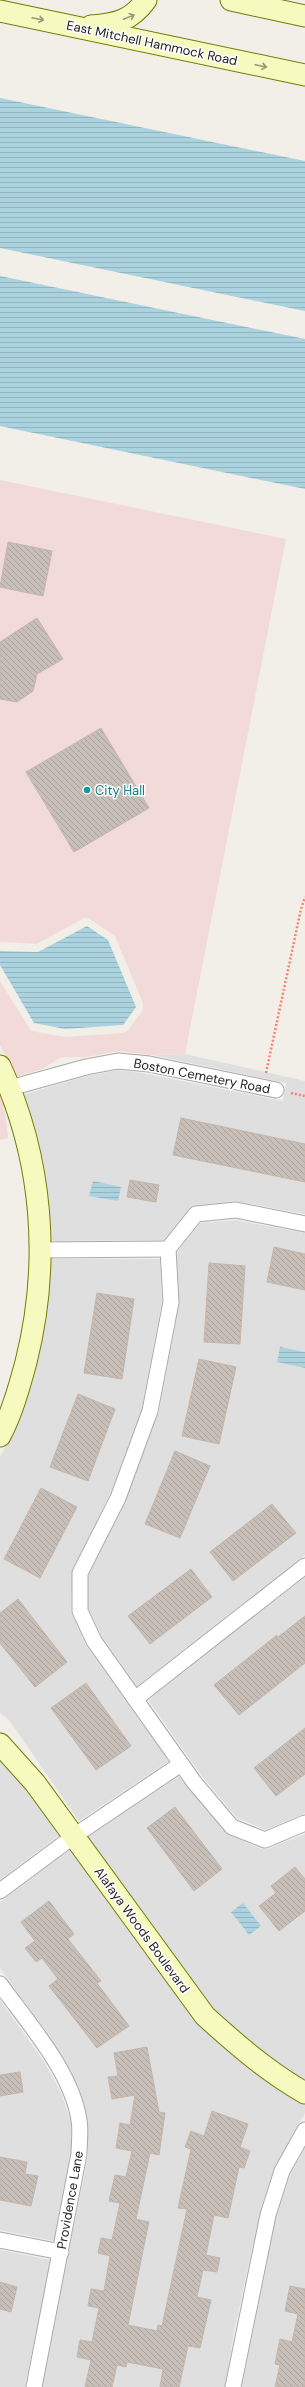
<svg xmlns="http://www.w3.org/2000/svg" width="305" height="2387" viewBox="0 0 305 2387" font-family="'DM Sans',sans-serif">
<style>
.residential{fill:#e0dfdf}
.commercial{fill:#f2dad9}
.water{fill:url(#water-rules)}
.building{fill:url(#building-back-hatch);stroke:#c4b6ab}
.lines{fill:none;stroke-linecap:round;stroke-linejoin:round}
.street-casing{stroke:#a9a9a9;stroke-width:17}
.secondary-casing{stroke:#707d05;stroke-width:23}
.path{stroke:#fa8072;stroke-width:2.5;stroke-dasharray:2 2;stroke-linecap:butt}
.street{stroke:#fff;stroke-width:15}
.secondary{stroke:#f7fabf;stroke-width:21}
.oneway{stroke:#979978}
.culture-dot{fill:#0f9aa8;stroke:#fff;stroke-width:1.5}
.labels{text-anchor:middle;dominant-baseline:central;stroke-width:3;stroke-linejoin:round;paint-order:stroke}
.street-label{font-size:13px;fill:#222;stroke:#fff}
.culture-label{font-size:13px;fill:#0d838f;stroke:#fff;text-anchor:start}
</style>
<defs>
<pattern id="water-rules" width="6" height="5" patternUnits="userSpaceOnUse"><rect width="6" height="5" fill="#aad3df"/><path d="M0 2.5h6" fill="none" stroke="#92b5bf"/></pattern>
<pattern id="building-back-hatch" width="6" height="6" patternUnits="userSpaceOnUse"><rect width="6" height="6" fill="#c7bfb8"/><path d="M-1 5l2 2M0 0l6 6M5-1l2 2" fill="none" stroke="#aba49e"/></pattern>
</defs>
<rect width="100%" height="100%" fill="#f2efe9"/>
<g class="residential">
<polygon points="185,1054 305,1081 305,1214 236,1201 196,1205 190,1208 165,1240 49,1241 22,1095 87,1076 118,1070 147,1074 283,1101 286,1083 152,1055"/>
<polygon points="236,1220 305,1233 305,1555 137,1686 101,1635 88,1608 88,1575 125,1501 159,1412 179,1303 177,1252 200,1223"/>
<polygon points="49,1259 160,1259 162,1302 142,1408 110,1494 73,1569 71,1611 87,1647 169,1761 79,1821 9,1720 0,1713 0,1457 11,1436"/>
<polygon points="305,1577 305,1813 266,1830 237,1818 201,1775 148,1700"/>
<polygon points="0,1757 61,1834 0,1880"/>
<polygon points="179,1776 229,1835 262,1849 267,1849 305,1834 305,2082 279,2067 211,2009 86,1838"/>
<polygon points="72,1848 234,2056 269,2083 305,2104 305,2113 274,2168 260,2213 234,2332 225,2387 42,2387 88,2155 87,2120 77,2085 59,2053 0,1968 0,1902"/>
<polygon points="0,2000 45,2063 62,2095 71,2122 71,2153 54,2241 0,2230"/>
<polygon points="305,2148 305,2387 242,2387 276,2217 290,2175"/>
<polygon points="0,2250 51,2260 25,2387 0,2387"/>
</g>
<g class="commercial">
<polygon points="0,480 286,539 185,1054 152,1055 119,1051 87,1057 62,1057 42,1069 15,1077 0,1045 0,981 31,1031 65,1037 123,1033 128,1030 143,1010 143,1003 115,936 88,918 84,918 37,944 0,942"/>
<polygon points="0,1088 3,1094 8,1138 0,1140"/>
</g>
<g class="water">
<polygon points="0,98 305,161 305,311 0,248"/>
<polygon points="0,276 305,339 305,489 0,426"/>
<polygon points="87,926 108,940 136,1007 123,1025 65,1029 34,1023 0,965 0,951 38,952"/>
<polygon points="93,1181 121,1187 118,1201 89,1196"/>
<polygon points="280,1347 305,1352 305,1368 277,1362"/>
<polygon points="243,1903 261,1926 249,1935 231,1912"/>
</g>
<g class="building">
<polygon points="8,542 52,551 43,596 0,587"/>
<polygon points="37,618 63,659 37,674 33,691 17,702 0,699 0,642"/>
<polygon points="101,728 149,808 74,852 26,772"/>
<polygon points="181,1118 305,1144 305,1182 173,1155"/>
<polygon points="130,1180 159,1185 156,1202 127,1197"/>
<polygon points="274,1247 305,1254 305,1290 267,1282"/>
<polygon points="209,1263 245,1266 240,1344 204,1342"/>
<polygon points="97,1293 134,1299 122,1379 84,1373"/>
<polygon points="199,1359 236,1367 219,1444 182,1436"/>
<polygon points="78,1394 115,1409 88,1481 50,1467"/>
<polygon points="175,1451 210,1466 180,1538 145,1524"/>
<polygon points="41,1488 77,1507 40,1578 4,1559"/>
<polygon points="272,1504 296,1533 233,1581 210,1552"/>
<polygon points="191,1569 212,1597 150,1644 128,1616"/>
<polygon points="18,1599 67,1662 35,1687 0,1643 0,1613"/>
<polygon points="305,1616 305,1663 239,1715 214,1685 277,1635 278,1637"/>
<polygon points="86,1683 131,1746 96,1770 51,1708"/>
<polygon points="305,1728 305,1774 276,1796 254,1768"/>
<polygon points="175,1807 222,1869 194,1891 147,1828"/>
<polygon points="295,1867 305,1879 305,1911 279,1931 259,1906 276,1893 271,1886"/>
<polygon points="49,1901 74,1934 68,1939 101,1981 97,1983 129,2026 97,2048 49,1986 58,1979 42,1958 36,1962 25,1948 35,1941 21,1922"/>
<polygon points="147,2047 159,2112 165,2113 159,2155 150,2153 136,2219 149,2222 148,2226 128,2325 157,2331 158,2325 162,2326 187,2209 178,2208 191,2149 185,2147 191,2131 204,2136 212,2111 248,2124 240,2147 250,2151 244,2168 239,2167 228,2218 214,2215 206,2255 220,2258 217,2272 203,2270 197,2297 211,2300 200,2348 188,2346 179,2387 160,2387 163,2369 127,2362 126,2367 117,2365 112,2387 85,2387 91,2360 77,2357 80,2340 92,2342 99,2308 88,2306 91,2289 104,2291 110,2256 98,2253 101,2238 112,2240 120,2203 109,2201 115,2175 126,2177 132,2151 116,2148 120,2123 130,2125 135,2095 112,2099 108,2077 118,2076 114,2053"/>
<polygon points="20,2072 23,2092 0,2096 0,2075"/>
<polygon points="0,2157 27,2162 25,2174 38,2176 31,2206 0,2200"/>
<polygon points="0,2282 17,2287 11,2312 0,2309"/>
<polygon points="290,2286 305,2289 305,2387 275,2387 280,2365 275,2364 280,2339 292,2342 298,2314 285,2311"/>
</g>
<g class="lines">
<defs>
<g id="street">
<polyline points="10,1088 86,1067 118,1061 149,1064 276,1090"/>
<polyline points="305,1224 236,1210 196,1214 168,1249 171,1302 150,1411 118,1498 80,1573 80,1611 94,1641 194,1782 232,1827 265,1840 305,1823"/>
<polyline points="41,1250 168,1249"/>
<polyline points="135,1699 305,1566"/>
<polyline points="0,1891 74,1836 181,1764"/>
<path d="M 0,1984 C 28,2023 72,2072 79,2120 C 81,2131 79,2143 79,2154 L 34,2387"/>
<polyline points="0,2240 61,2252"/>
<polyline points="233,2387 268,2215 282,2171 305,2130"/>
</g>
<g id="secondary">
<polyline points="231,0 305,16"/>
<polyline points="0,11 305,75"/>
<path d="M 91,26 C 116,24 131,21 146,0"/>
<path d="M 0,1066 C 43,1159 51,1263 26,1362 C 19,1388 12,1413 0,1436"/>
<path d="M 0,1744 L 35,1783 L 205,2016 C 237,2045 268,2072 305,2093"/>
</g>
</defs>
<use href="#street" class="street-casing"/>
<use href="#secondary" class="secondary-casing"/>
<g class="path">
<polyline points="266,1073 301,909 305,897"/>
<polyline points="291,1093 305,1096"/>
</g>
<use href="#street" class="street"/>
<use href="#secondary" class="secondary"/>
</g>
<defs><path id="oneway-shaft" d="M-6 0H5M1.5-3L5.5 0L1.5 3" fill="none" stroke-width="1.6" stroke-linecap="round" stroke-linejoin="round"/></defs>
<g class="oneway">
<use href="#oneway-shaft" transform="translate(129 17) rotate(-22)"/>
<use href="#oneway-shaft" transform="translate(38 19) rotate(12)"/>
<use href="#oneway-shaft" transform="translate(261 66) rotate(12)"/>
</g>
<circle class="culture-dot" cx="87" cy="790" r="4"/>
<g class="labels">
<g class="street-label">
<text transform="translate(152 43) rotate(12)">East Mitchell Hammock Road</text>
<text transform="translate(202 1076) rotate(11)">Boston Cemetery Road</text>
<text transform="translate(142 1930) rotate(54)">Alafaya Woods Boulevard</text>
<text transform="translate(70 2200) rotate(-80)">Providence Lane</text>
</g>
<g class="culture-label">
<text x="95" y="790">City Hall</text>
</g>
</g>
</svg>
